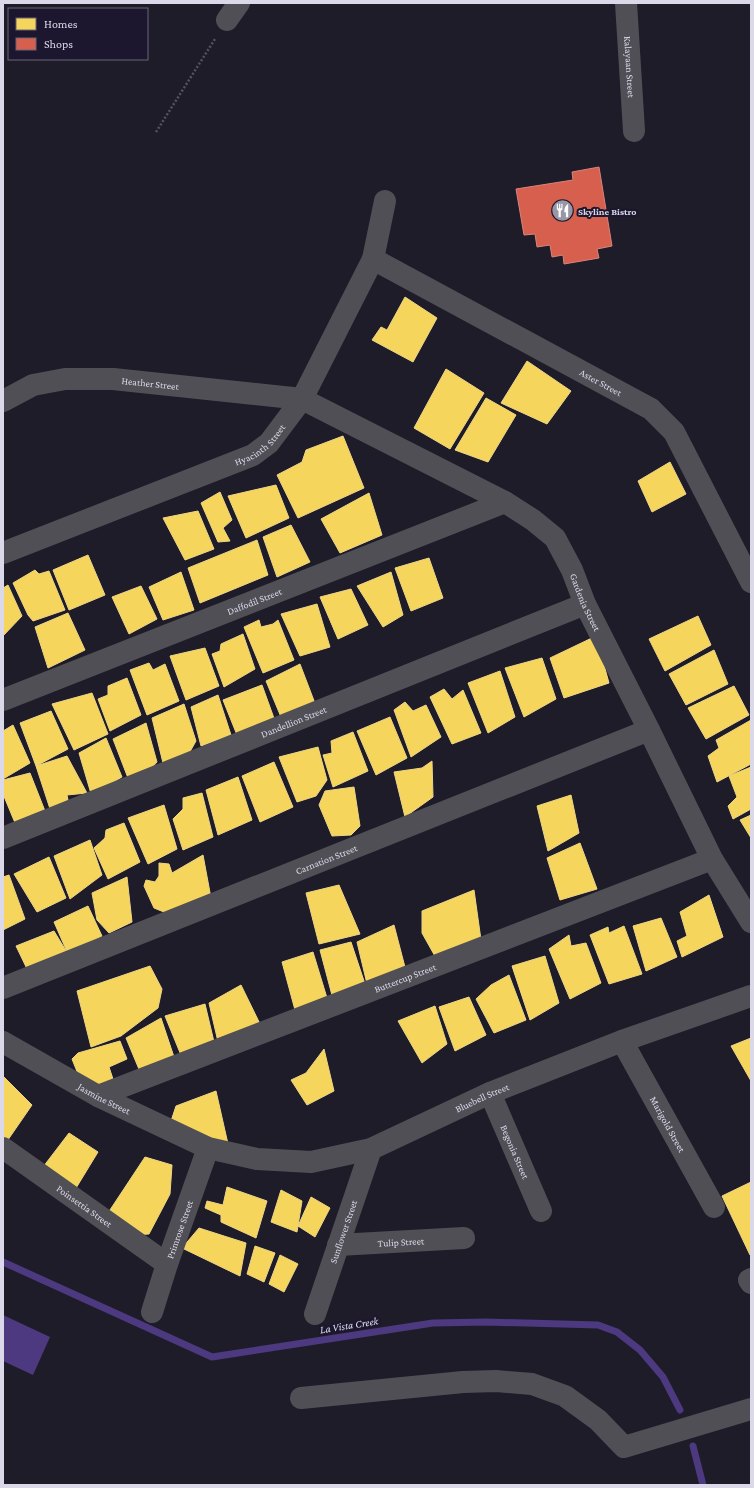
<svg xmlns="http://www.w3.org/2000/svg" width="754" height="1488" viewBox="0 0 754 1488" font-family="'Crimson Pro',serif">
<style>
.water{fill:#4c397f}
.homes{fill:#f6d55c;stroke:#eed686}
.shops{fill:#d6604d;stroke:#d8847c}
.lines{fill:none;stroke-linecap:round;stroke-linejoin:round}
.stream{stroke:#4c397f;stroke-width:7}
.path{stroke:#54535a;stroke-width:2.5;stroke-dasharray:2 2;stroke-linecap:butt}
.minor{stroke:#514f56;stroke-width:22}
.labels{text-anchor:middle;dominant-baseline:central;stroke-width:4;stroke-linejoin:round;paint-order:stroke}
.street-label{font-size:10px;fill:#dbd9e9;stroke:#1c172e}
.poi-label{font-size:10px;font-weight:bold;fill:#dbd9e9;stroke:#1c172e;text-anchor:start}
.water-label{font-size:11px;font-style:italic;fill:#dfdcf2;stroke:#1c172e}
</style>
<rect width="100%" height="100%" fill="#1f1c29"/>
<polygon class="water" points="3,1315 50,1337 33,1375 3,1361"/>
<g class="homes">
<polygon points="405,297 437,318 413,362 372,340 381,327 387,330"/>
<polygon points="527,361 571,391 547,424 501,403"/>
<polygon points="446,369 484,393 450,449 414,428"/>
<polygon points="486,398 516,415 488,462 455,450"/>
<polygon points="343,436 364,488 298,518 277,475 302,462 306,450"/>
<polygon points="670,462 686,494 652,512 638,481"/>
<polygon points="276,485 289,518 246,538 228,496"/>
<polygon points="220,492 232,520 223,528 230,541 218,542 201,503"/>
<polygon points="369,493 382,535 340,553 321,519"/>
<polygon points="198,511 214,549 185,560 163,518"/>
<polygon points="291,525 310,562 277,577 263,537"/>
<polygon points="257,540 268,575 200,603 188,568"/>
<polygon points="88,555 105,595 69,610 53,570"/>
<polygon points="429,558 443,598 411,611 395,568"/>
<polygon points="35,570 39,574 49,571 65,610 33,621 28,615 13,583"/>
<polygon points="181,572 194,610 163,620 149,587"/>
<polygon points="391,572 403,615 383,627 357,586"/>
<polygon points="8,585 22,616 3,636 3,588"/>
<polygon points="141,586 157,619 129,634 112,597"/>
<polygon points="351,589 368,625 338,639 320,597"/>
<polygon points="317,604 330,647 300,656 281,614"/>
<polygon points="68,613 85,650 48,668 35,627"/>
<polygon points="698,616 711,645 665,671 649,639"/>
<polygon points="259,620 261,627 273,624 278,620 294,660 263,673 244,627"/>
<polygon points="243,634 255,669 224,687 212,654 220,651 221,644"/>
<polygon points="596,636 609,683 564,698 550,658"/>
<polygon points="205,648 219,686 186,700 170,656"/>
<polygon points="714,650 728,684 686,705 669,674"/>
<polygon points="542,658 556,699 524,717 505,668"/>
<polygon points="149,663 153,670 165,664 179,701 147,715 130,670"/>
<polygon points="300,664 316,706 281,717 266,681"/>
<polygon points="500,671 515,717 488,733 468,683"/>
<polygon points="127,678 141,715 110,731 98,699 108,695 108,686"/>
<polygon points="262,685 275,721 239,740 223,700"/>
<polygon points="734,686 749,715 706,739 688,708"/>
<polygon points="444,689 452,699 463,690 481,733 452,744 430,697"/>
<polygon points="92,693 108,734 74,750 52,704"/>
<polygon points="218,695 231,735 201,746 191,707"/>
<polygon points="405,702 413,711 426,705 441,737 411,757 394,710"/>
<polygon points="184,704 196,741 187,757 164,767 152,718"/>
<polygon points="51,711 68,749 36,766 20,723"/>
<polygon points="390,717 407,758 376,775 357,731"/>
<polygon points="751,720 751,764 717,782 708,756 719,748 716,740"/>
<polygon points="146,723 157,762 146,774 128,778 113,739"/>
<polygon points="13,725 30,763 3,779 3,731"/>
<polygon points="353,732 368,771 333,787 323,755 332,753 331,741"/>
<polygon points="106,738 122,777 103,788 92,797 79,753"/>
<polygon points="318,747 327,780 316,796 297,802 279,757"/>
<polygon points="67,756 87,793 67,795 70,810 53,818 36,766"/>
<polygon points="432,761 433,797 405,817 394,772 422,768"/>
<polygon points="274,762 293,807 260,822 242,776"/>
<polygon points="751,767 751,809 733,819 728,806 737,797 729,776"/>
<polygon points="30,773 45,811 18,830 3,794 3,780"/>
<polygon points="238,777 252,820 218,835 206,790"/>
<polygon points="354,787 360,826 351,835 332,836 319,805 325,791"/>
<polygon points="202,793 213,837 183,850 173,819 183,809 183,798"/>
<polygon points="571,795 579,833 548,851 537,806"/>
<polygon points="164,805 177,849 148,864 128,818"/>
<polygon points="751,815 751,838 740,820"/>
<polygon points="124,823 140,862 108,879 94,848 105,838 106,830"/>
<polygon points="90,840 102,875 70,899 54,856"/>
<polygon points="580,843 597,889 560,900 547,858"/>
<polygon points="203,855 211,898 169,914 154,908 144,886 146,880 155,882 159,876 159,863 169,864 172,873"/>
<polygon points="49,857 66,898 37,912 14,874"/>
<polygon points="9,875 25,919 3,930 3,877"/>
<polygon points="127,877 132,922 109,933 97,920 92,893"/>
<polygon points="339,885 360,934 319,944 306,893"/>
<polygon points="474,890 481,940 436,958 422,933 422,911"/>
<polygon points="709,895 723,937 682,957 677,941 687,936 680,912"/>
<polygon points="88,906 102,936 68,954 54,922"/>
<polygon points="661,918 677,957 646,971 633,926"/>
<polygon points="394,925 406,971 368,988 357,942"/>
<polygon points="624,926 642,974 609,984 590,935 608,927 609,933"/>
<polygon points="54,931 68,954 29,973 16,946"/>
<polygon points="569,935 571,946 586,943 601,983 570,999 549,949"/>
<polygon points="351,942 365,984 333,999 320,950"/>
<polygon points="313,952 327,998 295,1010 282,962"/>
<polygon points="545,956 559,1003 530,1020 512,966"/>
<polygon points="150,966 162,989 158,1008 121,1036 91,1047 77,991"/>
<polygon points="509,975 526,1020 494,1033 476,999 491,985"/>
<polygon points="241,985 263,1030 219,1046 209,1003"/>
<polygon points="469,997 486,1035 455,1051 439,1007"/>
<polygon points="205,1004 215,1046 183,1060 165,1016"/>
<polygon points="435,1006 447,1044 422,1063 398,1021"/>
<polygon points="161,1018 175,1060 141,1074 126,1038"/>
<polygon points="751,1038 751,1081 731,1046"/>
<polygon points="120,1041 127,1059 109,1067 115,1085 97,1091 80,1079 72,1059 78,1053"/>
<polygon points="324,1049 334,1091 307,1105 291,1080 306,1073"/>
<polygon points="4,1077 32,1105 3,1147 3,1078"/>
<polygon points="216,1091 228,1144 170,1124 176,1106"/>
<polygon points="69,1133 98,1152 73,1193 40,1171"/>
<polygon points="145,1157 172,1165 170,1194 149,1234 132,1235 106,1216"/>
<polygon points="751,1182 751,1254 750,1255 722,1196"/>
<polygon points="227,1187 267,1201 256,1238 221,1222 221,1215 205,1208 207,1201 223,1205"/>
<polygon points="281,1190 302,1201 297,1232 271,1222"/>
<polygon points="311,1197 330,1208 315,1237 298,1226"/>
<polygon points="199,1228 246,1243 240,1276 182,1248"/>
<polygon points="255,1246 275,1253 264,1282 247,1274"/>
<polygon points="280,1255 298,1264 284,1292 269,1284"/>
</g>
<polygon class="shops" points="599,167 612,246 597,249 599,258 564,264 563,255 552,257 550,245 537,247 535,234 524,235 516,189 573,180 572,172"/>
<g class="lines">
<g class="stream">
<polyline points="3,1262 212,1357 433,1323 486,1322 598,1325 617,1332 640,1350 663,1377 680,1410"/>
<polyline points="693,1446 703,1485"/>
</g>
<polyline class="path" points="156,132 215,39"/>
<g class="minor">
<path id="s1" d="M 626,3 L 634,131"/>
<polyline points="227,20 239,3"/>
<path id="s2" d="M 373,259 L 651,409 L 674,432 L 751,582"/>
<path id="s3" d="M 3,401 L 33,385 L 65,379 L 113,379 L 302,399 L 505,502 L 533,520 L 555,538 L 572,570 L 585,604 L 649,730 L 712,859 L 751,922"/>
<path id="s4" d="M 3,553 L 253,455 L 269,443 L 302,399 L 373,259 L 385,201"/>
<path id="s5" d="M 3,700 L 505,502"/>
<path id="s6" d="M 3,838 L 585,604"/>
<path id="s7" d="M 3,988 L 649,730"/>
<path id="s8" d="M 622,1041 L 714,1207"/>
<path id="s9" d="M 3,1042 L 98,1096 L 208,1148 L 257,1159 L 311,1162 L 371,1149 L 490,1093 L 622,1041 L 751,996"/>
<path id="s10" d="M 490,1093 L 541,1211"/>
<path id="s11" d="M 98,1096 L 712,859"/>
<path id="s12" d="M 3,1148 L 167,1264"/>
<path id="s13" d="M 338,1245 L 464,1238"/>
<polyline points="751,1279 749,1280 751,1283"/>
<path id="s14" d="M 152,1312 L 167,1264 L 208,1148"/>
<path id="s15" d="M 315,1314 L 371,1149"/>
<polyline points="301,1398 463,1382 496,1381 532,1384 565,1396 598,1420 624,1447 751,1409"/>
</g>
</g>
<defs>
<symbol id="restaurant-disc" viewBox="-11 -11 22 22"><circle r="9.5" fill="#9997a6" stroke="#1c172e"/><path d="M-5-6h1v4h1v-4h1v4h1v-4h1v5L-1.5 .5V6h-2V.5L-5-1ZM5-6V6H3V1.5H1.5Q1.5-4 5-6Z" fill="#fff"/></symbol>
</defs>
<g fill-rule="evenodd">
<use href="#restaurant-disc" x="550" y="198" width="25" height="25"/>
</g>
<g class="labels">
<g class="street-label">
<text stroke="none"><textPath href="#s1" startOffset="64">Kalayaan Street</textPath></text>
<text stroke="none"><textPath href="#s2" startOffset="259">Aster Street</textPath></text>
<text stroke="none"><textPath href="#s3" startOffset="152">Heather Street</textPath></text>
<text stroke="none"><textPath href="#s4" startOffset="280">Hyacinth Street</textPath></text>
<text stroke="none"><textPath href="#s5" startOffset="270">Daffodil Street</textPath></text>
<text stroke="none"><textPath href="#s3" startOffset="665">Gardenia Street</textPath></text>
<text stroke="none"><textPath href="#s6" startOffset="313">Dandellion Street</textPath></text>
<text stroke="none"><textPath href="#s7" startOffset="348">Carnation Street</textPath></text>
<text stroke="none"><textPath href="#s11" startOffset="329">Buttercup Street</textPath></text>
<text stroke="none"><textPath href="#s9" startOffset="116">Jasmine Street</textPath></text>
<text stroke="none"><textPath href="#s9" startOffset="519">Bluebell Street</textPath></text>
<text stroke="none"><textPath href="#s8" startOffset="95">Marigold Street</textPath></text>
<text stroke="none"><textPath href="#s10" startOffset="64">Begonia Street</textPath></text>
<text stroke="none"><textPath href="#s12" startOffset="100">Poinsettia Street</textPath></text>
<text stroke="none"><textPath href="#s14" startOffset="87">Primrose Street</textPath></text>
<text stroke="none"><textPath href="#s15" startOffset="87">Sunflower Street</textPath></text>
<text stroke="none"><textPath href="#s13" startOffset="63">Tulip Street</textPath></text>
</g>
<g class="poi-label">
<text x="578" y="211">Skyline Bistro</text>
</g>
<g class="water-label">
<text transform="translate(349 1325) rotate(-9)">La Vista Creek</text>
</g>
</g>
<rect width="754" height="1488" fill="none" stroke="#dbd9e9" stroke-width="8"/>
<rect x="8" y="8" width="140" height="52" fill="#1c172e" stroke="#686579"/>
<rect x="16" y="18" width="20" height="12" fill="#f6d55c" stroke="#686579"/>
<text x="44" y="28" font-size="12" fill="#dbd9e9">Homes</text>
<rect x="16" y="38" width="20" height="12" fill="#d6604d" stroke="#686579"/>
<text x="44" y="48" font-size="12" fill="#dbd9e9">Shops</text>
</svg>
